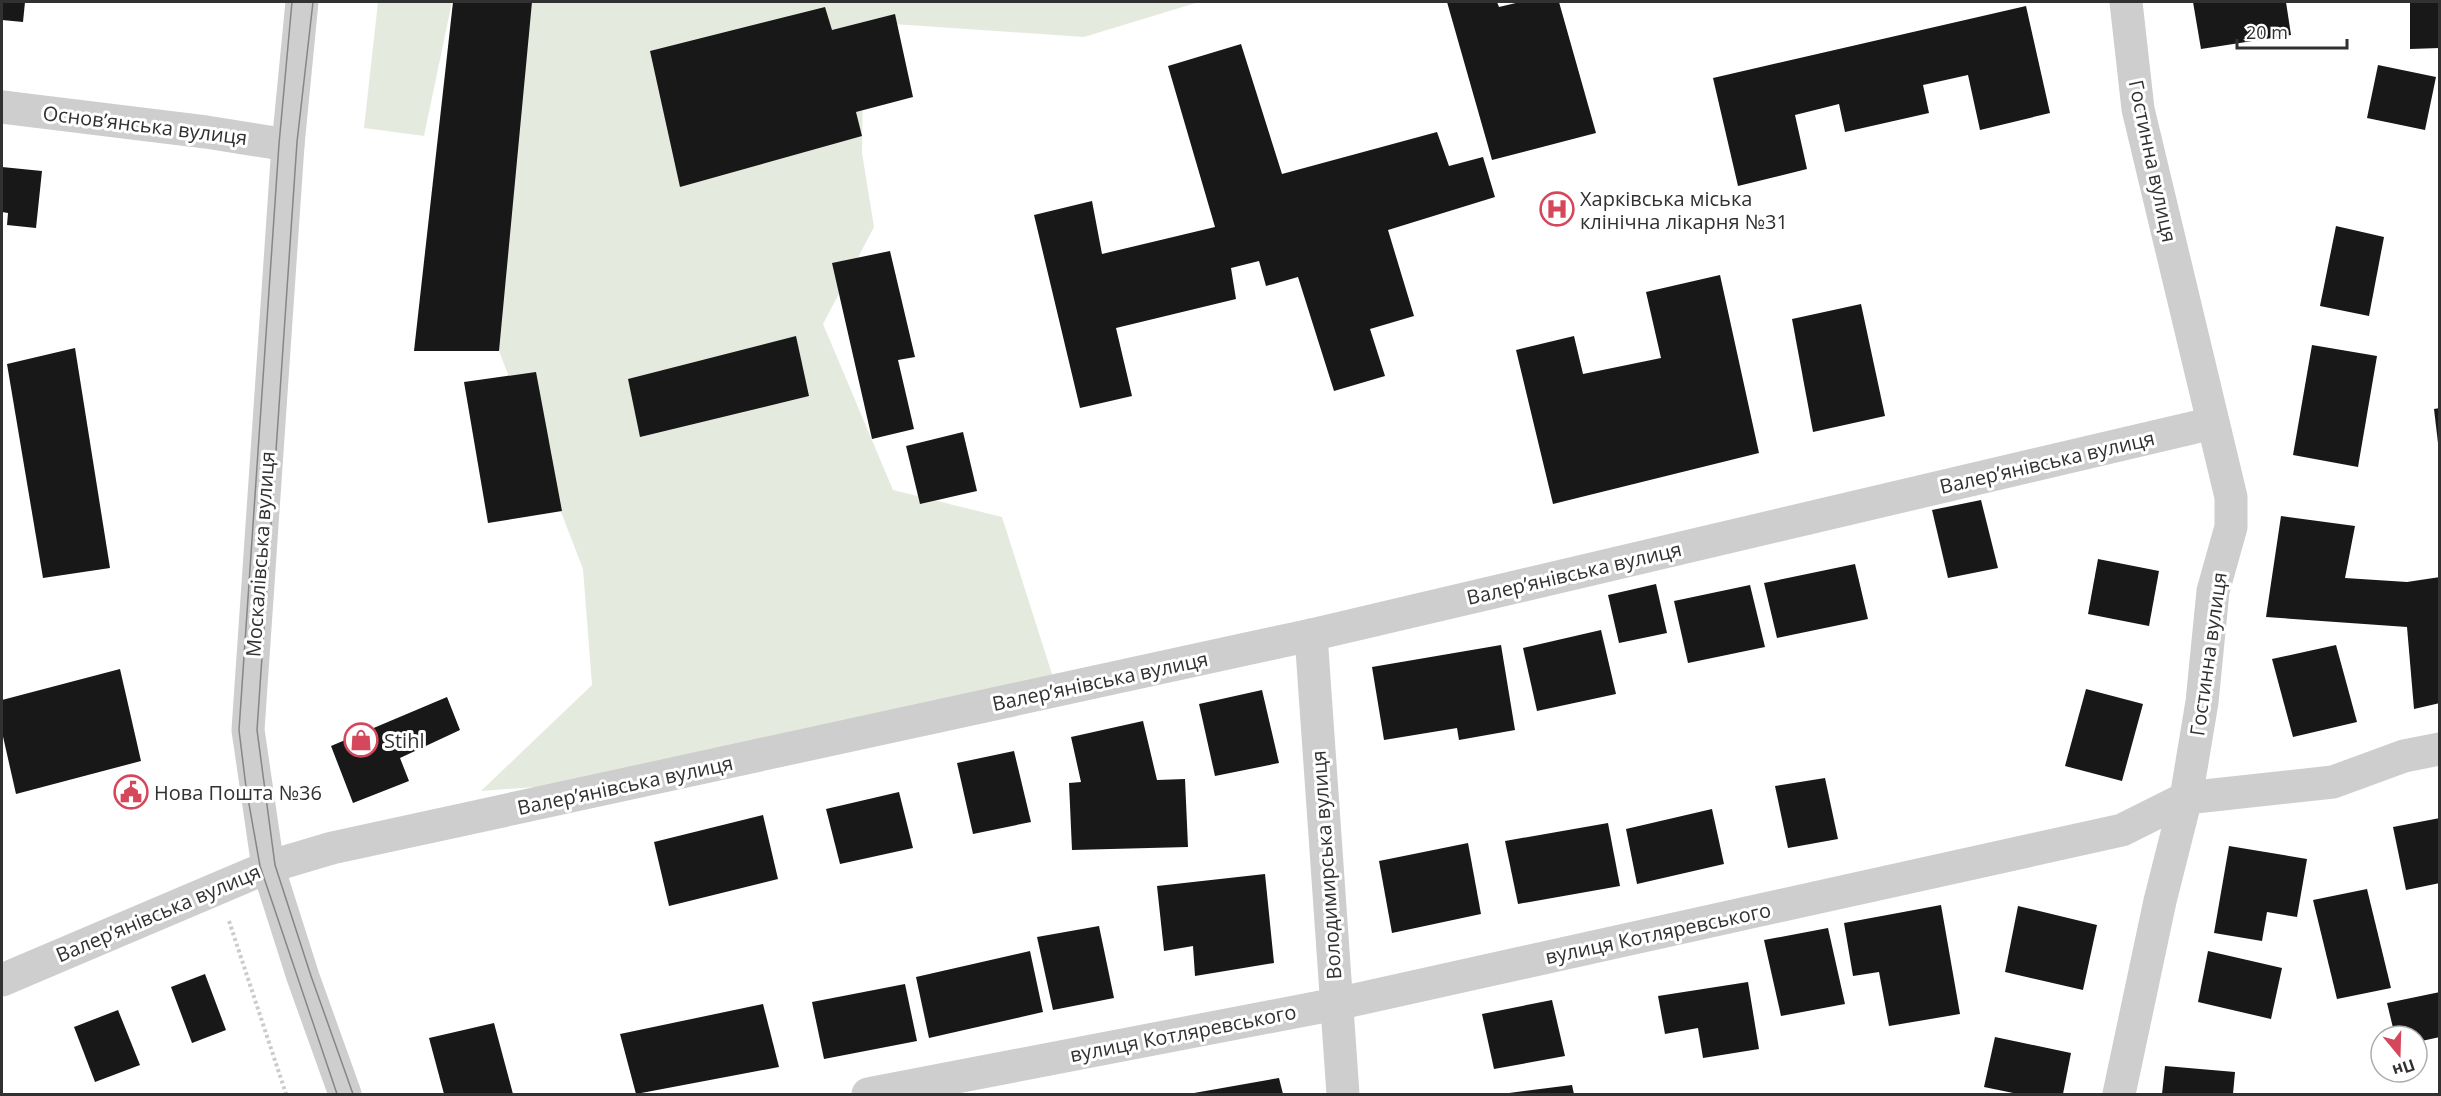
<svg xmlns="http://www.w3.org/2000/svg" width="2441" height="1096" viewBox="0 0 2441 1096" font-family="'Open Sans',sans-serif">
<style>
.green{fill:#e5eade}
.building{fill:#181818}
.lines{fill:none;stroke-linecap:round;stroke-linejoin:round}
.path{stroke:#cbcbcb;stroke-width:4;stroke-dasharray:3 3;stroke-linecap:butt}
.minor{stroke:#cecece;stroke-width:33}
.tram{stroke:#868686;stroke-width:1.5}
.labels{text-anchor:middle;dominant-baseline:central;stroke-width:6;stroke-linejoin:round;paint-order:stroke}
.street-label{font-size:20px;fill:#313131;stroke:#fff}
.poi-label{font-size:20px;fill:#313131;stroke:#fff;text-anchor:start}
</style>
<rect width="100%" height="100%" fill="#fff"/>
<g class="green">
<polygon points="378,2 452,2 424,136 364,128"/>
<polygon points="527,2 1199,2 1084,37 864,22 862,153 874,227 823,324 893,490 1002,517 1057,690 656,778 481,791 592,685 583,569 499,351"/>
</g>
<g class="building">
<polygon points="2,2 25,2 23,22 2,20"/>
<polygon points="453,2 532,2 499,351 414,351"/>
<polygon points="1447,2 1497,2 1499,7 1520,2 1559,2 1596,133 1492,160"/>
<polygon points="2193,2 2286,2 2291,35 2201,49"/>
<polygon points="2410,2 2440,2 2440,48 2410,49"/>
<polygon points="2026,6 2050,113 1980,130 1968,75 1923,85 1929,113 1845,132 1839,104 1795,115 1807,169 1738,186 1713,78"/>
<polygon points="825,7 832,30 895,14 913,97 856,112 862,136 680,187 650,51"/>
<polygon points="1241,44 1282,174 1437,132 1449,166 1483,157 1495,197 1388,230 1414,316 1370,329 1385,376 1334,391 1298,277 1266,286 1259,261 1231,268 1236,299 1116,328 1132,396 1080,408 1034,215 1092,201 1102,254 1215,227 1168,66"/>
<polygon points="2378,65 2436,77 2425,130 2367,118"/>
<polygon points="2,167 42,171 36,228 7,225 8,213 2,212"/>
<polygon points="2336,226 2384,237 2369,316 2320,306"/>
<polygon points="890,251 915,357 898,360 914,429 872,439 832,263"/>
<polygon points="1720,275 1759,453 1553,504 1516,350 1574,336 1583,374 1661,358 1646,292"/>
<polygon points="1861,304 1885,416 1813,432 1792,319"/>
<polygon points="796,336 809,396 640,437 628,379"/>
<polygon points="2312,345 2377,356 2358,467 2293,455"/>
<polygon points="75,348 110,568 43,578 7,364"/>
<polygon points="536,372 562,511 488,523 464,382"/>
<polygon points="2440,408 2440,443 2438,443 2434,409"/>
<polygon points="963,432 977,491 920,504 906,446"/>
<polygon points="1981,500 1998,568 1948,578 1932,510"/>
<polygon points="2281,516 2355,526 2345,578 2407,582 2440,577 2440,703 2414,709 2407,627 2266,617"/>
<polygon points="2098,559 2159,571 2149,626 2088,614"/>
<polygon points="1855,564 1868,619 1777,638 1764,583"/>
<polygon points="1656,584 1667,633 1619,643 1608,595"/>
<polygon points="1750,585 1765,647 1688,663 1674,601"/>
<polygon points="1601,630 1616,694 1537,711 1523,648"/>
<polygon points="1501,645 1515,730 1459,740 1457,728 1384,740 1372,667"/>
<polygon points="2336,645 2357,722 2293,737 2272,659"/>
<polygon points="120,669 141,761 16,794 2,732 2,700"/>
<polygon points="2086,689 2143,704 2122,781 2065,766"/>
<polygon points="1262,690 1279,763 1215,776 1199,704"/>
<polygon points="447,697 460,730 400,758 409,781 353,803 331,746"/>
<polygon points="1143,721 1157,780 1185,779 1188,847 1072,850 1069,783 1081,782 1071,737"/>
<polygon points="1014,751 1031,822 973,834 957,763"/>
<polygon points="1825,778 1838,839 1788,848 1775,786"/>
<polygon points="899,792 913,848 840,864 826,809"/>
<polygon points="1712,809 1724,864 1637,884 1626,829"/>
<polygon points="763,815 778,879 669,906 654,842"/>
<polygon points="2440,818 2440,883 2406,890 2393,827"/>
<polygon points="1608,823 1620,886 1518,904 1505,841"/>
<polygon points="1468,843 1481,914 1392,933 1379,861"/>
<polygon points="2229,846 2307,859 2297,917 2267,912 2262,941 2214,933"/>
<polygon points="1265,874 1274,963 1195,976 1193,946 1164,951 1157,886"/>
<polygon points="2367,889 2391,988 2337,999 2313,900"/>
<polygon points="1941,905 1960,1014 1889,1026 1879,972 1853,976 1844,923"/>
<polygon points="2018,906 2097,925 2083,990 2005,972"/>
<polygon points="1099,926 1114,998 1053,1010 1037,937"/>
<polygon points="1828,928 1845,1004 1781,1016 1764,940"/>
<polygon points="1030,951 1043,1012 929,1038 916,977"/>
<polygon points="2208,951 2282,968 2271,1019 2198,1002"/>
<polygon points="205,974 226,1030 192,1043 171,987"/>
<polygon points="1748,982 1759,1049 1703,1058 1698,1028 1665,1034 1658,996"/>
<polygon points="905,984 917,1041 824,1059 812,1002"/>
<polygon points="2440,992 2440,1037 2417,1042 2417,1036 2395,1036 2387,1003"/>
<polygon points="1552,1000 1565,1056 1494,1069 1482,1014"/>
<polygon points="763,1004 779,1067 636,1094 620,1034"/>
<polygon points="118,1010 140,1065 95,1082 74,1027"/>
<polygon points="494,1023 513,1094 444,1094 429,1038"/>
<polygon points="1995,1037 2071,1053 2063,1094 2018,1094 1984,1087"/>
<polygon points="2165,1066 2235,1072 2233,1094 2162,1094"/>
<polygon points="1279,1078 1283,1094 1194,1094 1194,1093"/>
<polygon points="1572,1085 1574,1094 1509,1094 1509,1093"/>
</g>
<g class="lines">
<polyline class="path" points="229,921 286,1094"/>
<g class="minor">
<polyline points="302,2 288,145 248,730 268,867 303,977 345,1094"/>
<polyline points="2,107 206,132 288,145"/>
<polyline points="1311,635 1343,1094"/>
<polyline points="2,980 268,867 332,848 1311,635 2213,423"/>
<polyline points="868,1094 1336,1004 2122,830 2186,798 2333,782 2404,756 2440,749"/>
<polyline points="2119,1094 2160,901 2186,798 2202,702 2213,591 2231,527 2231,497 2138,109 2126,2"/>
</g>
<g class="tram">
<polyline points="292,2 279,144 239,730 246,787 260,866 337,1094"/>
<polyline points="313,2 297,142 257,730 275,865 311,976 353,1094"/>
</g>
</g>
<defs>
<symbol id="hospital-ring" viewBox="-11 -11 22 22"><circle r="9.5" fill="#fff" stroke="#d5475b" stroke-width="1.5"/><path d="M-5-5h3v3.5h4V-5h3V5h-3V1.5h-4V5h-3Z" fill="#d5475b"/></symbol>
<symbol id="shop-ring" viewBox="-11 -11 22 22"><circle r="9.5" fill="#fff" stroke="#d5475b" stroke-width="1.5"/><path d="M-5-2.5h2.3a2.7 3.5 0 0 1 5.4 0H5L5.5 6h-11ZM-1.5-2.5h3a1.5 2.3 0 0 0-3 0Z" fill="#d5475b"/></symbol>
<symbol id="civic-ring" viewBox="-11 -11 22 22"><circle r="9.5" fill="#fff" stroke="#d5475b" stroke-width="1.5"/><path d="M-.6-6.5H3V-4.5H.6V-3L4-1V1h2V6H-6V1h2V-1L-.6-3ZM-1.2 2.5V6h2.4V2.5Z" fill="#d5475b"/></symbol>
</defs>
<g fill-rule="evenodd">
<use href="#hospital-ring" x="1538" y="190" width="38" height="38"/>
<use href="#shop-ring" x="342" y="721" width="38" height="38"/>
<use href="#civic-ring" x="112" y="773" width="38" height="38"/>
</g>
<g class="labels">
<g class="street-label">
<text transform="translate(145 125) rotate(7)">Основ’янська вулиця</text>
<text transform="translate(2153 161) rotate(78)">Гостинна вулиця</text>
<text transform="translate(2047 462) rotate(-13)">Валер’янівська вулиця</text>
<text transform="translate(260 554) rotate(-86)">Москалівська вулиця</text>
<text transform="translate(1574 573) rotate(-13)">Валер’янівська вулиця</text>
<text transform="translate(2208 654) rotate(-82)">Гостинна вулиця</text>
<text transform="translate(1100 681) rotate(-12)">Валер’янівська вулиця</text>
<text transform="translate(625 785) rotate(-12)">Валер’янівська вулиця</text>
<text transform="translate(1326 865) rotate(-94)">Володимирська вулиця</text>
<text transform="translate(158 913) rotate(-23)">Валер’янівська вулиця</text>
<text transform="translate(1658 933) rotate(-12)">вулиця Котляревського</text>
<text transform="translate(1183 1033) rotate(-11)">вулиця Котляревського</text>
</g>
<g class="poi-label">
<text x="1580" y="198">Харківська міська<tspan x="1580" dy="23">клінічна лікарня №31</tspan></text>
<text x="384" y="740">Stihl</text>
<text x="154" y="792">Нова Пошта №36</text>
</g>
</g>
<rect width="2441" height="1096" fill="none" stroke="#313131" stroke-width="6"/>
<g transform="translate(2399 1054) rotate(161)"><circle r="28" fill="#ffffff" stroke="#adadad" stroke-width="1.5"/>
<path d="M0-4.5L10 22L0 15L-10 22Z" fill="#d5475b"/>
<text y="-9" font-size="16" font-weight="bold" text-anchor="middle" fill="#313131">Пн</text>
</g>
<path d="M2237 39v9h110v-9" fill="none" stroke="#313131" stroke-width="3"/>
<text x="2246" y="39" font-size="18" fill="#313131" stroke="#ffffff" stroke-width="4.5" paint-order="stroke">20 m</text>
</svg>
